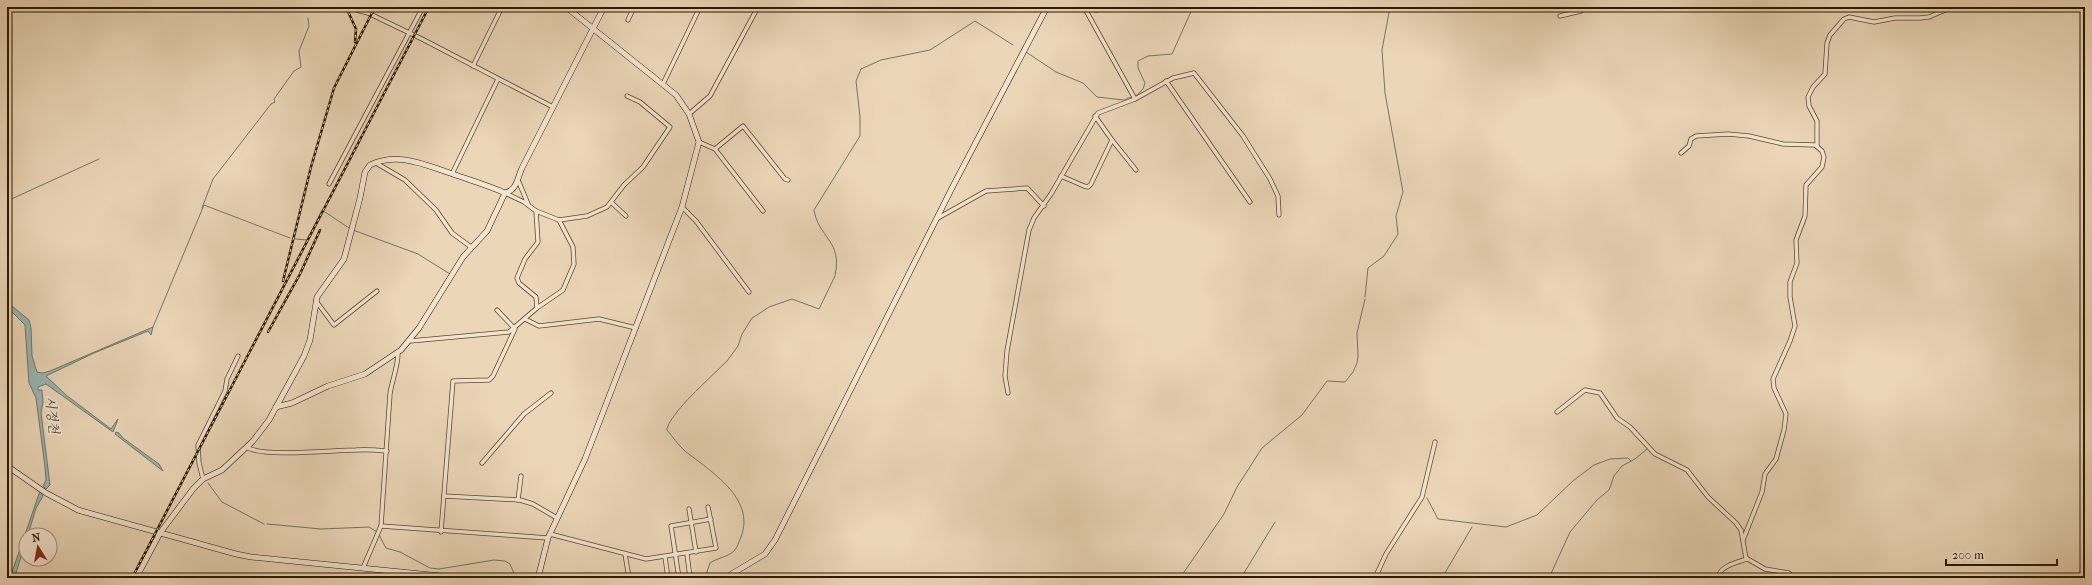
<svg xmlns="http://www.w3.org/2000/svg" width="2092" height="585" viewBox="0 0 2092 585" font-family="'IM FELL French Canon','Noto Serif KR',serif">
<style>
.water{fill:#99b7b5;stroke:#6d786d}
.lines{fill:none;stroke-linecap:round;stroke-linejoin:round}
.stream{stroke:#6d786d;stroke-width:1}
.street-casing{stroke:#5b482f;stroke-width:5}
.secondary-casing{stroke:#2b1902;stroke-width:6}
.street{stroke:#f2e4d0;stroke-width:3.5}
.secondary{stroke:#f2e4d0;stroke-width:5}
.rail-casing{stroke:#2b1902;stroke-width:2.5}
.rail{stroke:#f2e4d0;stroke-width:1;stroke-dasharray:3;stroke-linecap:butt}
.labels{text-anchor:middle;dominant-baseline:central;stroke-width:4;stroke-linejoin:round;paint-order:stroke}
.water-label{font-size:13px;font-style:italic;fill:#4c4838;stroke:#f2e4d0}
</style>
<rect width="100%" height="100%" fill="#ebd6b7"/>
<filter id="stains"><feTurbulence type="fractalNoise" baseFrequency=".005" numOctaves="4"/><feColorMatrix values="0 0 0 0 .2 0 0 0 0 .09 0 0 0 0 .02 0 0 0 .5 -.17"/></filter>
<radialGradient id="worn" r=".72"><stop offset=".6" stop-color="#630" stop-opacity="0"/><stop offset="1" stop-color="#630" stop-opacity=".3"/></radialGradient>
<g class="water">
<polygon points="7,302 29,320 31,328 32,356 37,372 43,373 50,371 153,327 151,335 148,331 143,333 94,353 46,376 66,395 111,429 118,419 113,432 46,384 38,387 38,390 42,390 43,402 41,413 50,485 46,489 43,486 46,480 45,467 36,398 29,383 25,325 7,307"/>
<polygon points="116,432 119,433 123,438 159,464 163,471 115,434"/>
<path d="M 40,491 L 43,496 L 36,508 L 28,535 L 26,535 C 26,542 17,571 14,578 L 10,578 Z"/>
</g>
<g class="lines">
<g class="stream">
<polyline points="1026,52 1056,72 1083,83 1097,97 1124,100 1132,97"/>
<polyline points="1136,96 1143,89 1145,83 1138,68 1138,61 1148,56 1172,54 1193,7"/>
<polyline points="7,201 99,159"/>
<polyline points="202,208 213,179 271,104 275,102 274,99 294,71 301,67 299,51 309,26 308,18"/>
<polyline points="353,230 418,254 450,274"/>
<polyline points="295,239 307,240 322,210 349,228"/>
<path d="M 835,275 C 843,241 818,237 814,210 L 860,136 L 860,117 L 856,81 L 861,69 L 881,60 L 930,50 L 975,21 L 1013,45"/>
<polyline points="1365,297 1368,268 1384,256 1398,234 1396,216 1403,192 1385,93 1382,50 1390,7"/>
<polyline points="153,327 204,205 290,238"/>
<polyline points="696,391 727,361 738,346 742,334 752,318 757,315 769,307 792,299 819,309 835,276"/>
<path d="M 695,392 C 688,399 667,421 667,430 C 673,437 678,445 685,451 C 710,471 756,498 741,537 C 739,541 738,547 734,551 C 728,557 717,558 710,563 L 705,578"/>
<polyline points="208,483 222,502 264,524"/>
<polyline points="1427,498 1438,519 1506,527 1537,515 1574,480 1594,465 1610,459 1628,458 1631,461"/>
<polyline points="267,524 321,529 369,527 377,532"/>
<polyline points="379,535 386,548 400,552 430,568 439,569 494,560 505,561 510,564 516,578"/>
<polyline points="582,578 588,573 610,578"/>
<polyline points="1180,578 1224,514 1237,487 1262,448 1302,415 1327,381 1345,382 1353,372 1357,363 1358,357 1357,333 1365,299"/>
<polyline points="1241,578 1275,522"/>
<polyline points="1442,578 1472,527"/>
<polyline points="1549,578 1570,532 1597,500 1609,490 1614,476 1622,466 1635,459 1647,449"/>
</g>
<defs>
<g id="street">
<polyline points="345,7 368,13 422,39 553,107"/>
<polyline points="1084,7 1135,99"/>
<polyline points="1084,7 1096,10 1118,7"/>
<polyline points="1954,7 1970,9 2004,7"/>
<polyline points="368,13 371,7"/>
<polyline points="1560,16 1581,11 1585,7"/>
<polyline points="628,20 634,7"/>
<polyline points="473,66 502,7"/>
<polyline points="1166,81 1250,202"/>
<polyline points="663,84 700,7"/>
<polyline points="689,114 710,96 758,7"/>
<polyline points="1112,140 1136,170"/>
<polyline points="699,142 715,149 763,211"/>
<polyline points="1817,146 1817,121 1809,106 1808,97 1813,87 1825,74 1827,43 1830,35 1844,19 1849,17 1874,22 1895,18 1920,18 1929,17 1952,7"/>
<polyline points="715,149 743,126 785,179 788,180"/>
<polyline points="1681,153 1689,146 1691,139 1696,136 1728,134 1749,136 1783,144 1815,145 1822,151 1824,157 1822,167 1806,185 1805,216 1796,240 1797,263 1790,282 1790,297 1795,326 1790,341 1773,379 1774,388 1786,414 1784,430 1776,459 1765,474 1762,492 1743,540"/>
<polyline points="376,163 405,180 436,210 452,233 471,247"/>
<polyline points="452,174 498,79"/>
<polyline points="1061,176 1084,186 1088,187 1091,184 1112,140 1095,116"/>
<polyline points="518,180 528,204"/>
<polyline points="329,184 423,7"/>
<polyline points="612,203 626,216"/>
<polyline points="682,207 696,221 749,292"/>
<polyline points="536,211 559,220 587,216 607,207 624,185 643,167 670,127 640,102 627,96"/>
<polyline points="938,218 986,191 1027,188 1044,206"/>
<polyline points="316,301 334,325 377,291"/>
<polyline points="537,308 563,290 574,264 573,247 559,220"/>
<polyline points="525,319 539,326 599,319 636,328"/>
<polyline points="410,341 509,332 537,308 536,297 519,283 517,278 525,259 538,242 536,211 524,202 505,193"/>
<polyline points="1008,393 1005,376 1007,351 1029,230 1034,218 1051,194 1098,113 1135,99 1173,78 1194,73 1243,136 1270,179 1278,196 1279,215"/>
<polyline points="1557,412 1585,390 1600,393 1617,418 1630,427 1655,454 1687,470 1708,497 1736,523 1741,530 1746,558 1765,569 1789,573 1794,578"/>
<path d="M 247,447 C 262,458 335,450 356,450 C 366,449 377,450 387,451"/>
<polyline points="482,463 524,414 551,393"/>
<polyline points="203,479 199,463 198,445 225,391 227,379 238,356"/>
<polyline points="444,496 520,500 533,504 557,518"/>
<polyline points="518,500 521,476"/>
<polyline points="689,509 696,552"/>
<polyline points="381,526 548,538"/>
<polyline points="441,532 453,381 489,380 493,376 515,329 497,310"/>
<polyline points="550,534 646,559 716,548 708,507"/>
<polyline points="625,554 629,578"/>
<polyline points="687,554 690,578"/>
<polyline points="665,557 668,578"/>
<path d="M 363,568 L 381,526 L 390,394 C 392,380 398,367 398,353"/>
<polyline points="679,578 671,526 711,519"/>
<polyline points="1375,578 1386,554 1422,497 1435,442"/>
<path d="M 1718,578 C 1719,566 1738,562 1747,559"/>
</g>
<g id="secondary">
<path d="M 276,407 L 292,403 L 328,386 L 365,374 L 401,350 L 419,328 L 463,257 L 487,231 L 505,193 C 517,190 517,179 522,168 L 604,7"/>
<polyline points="7,466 46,493 78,510 236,554 251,557 461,578"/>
<path d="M 136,578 L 160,533 L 193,489 L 203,479 L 222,470 L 253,441 L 269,420 L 304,356 L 310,340 L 317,297 L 344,259 L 360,198 L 365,172 L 370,165 C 398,152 423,164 450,173 C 469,180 487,185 505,193"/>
<polyline points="538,578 548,538 585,459 682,207 699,142 689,114 676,95 566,7"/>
<polyline points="725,578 765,554 775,540 953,186 1047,7"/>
</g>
</defs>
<use href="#street" class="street-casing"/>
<use href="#secondary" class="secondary-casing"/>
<use href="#street" class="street"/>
<use href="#secondary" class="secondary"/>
<defs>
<g id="rail">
<polyline points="346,7 356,29 355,42"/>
<polyline points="283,281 311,167 334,88 375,7"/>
<polyline points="268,332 300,274 320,230"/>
<polyline points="132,578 429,7"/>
</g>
</defs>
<use href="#rail" class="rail-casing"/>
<use href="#rail" class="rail"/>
</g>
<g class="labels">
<g class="water-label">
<text transform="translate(52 415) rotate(83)">시정천</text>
</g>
</g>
<rect width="2092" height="585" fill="none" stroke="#ebd6b7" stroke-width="24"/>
<rect x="8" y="8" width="2076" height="569" fill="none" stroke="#2b1902" stroke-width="2"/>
<rect x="12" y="12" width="2068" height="561" fill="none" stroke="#2b1902"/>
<g transform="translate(38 547) rotate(349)"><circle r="19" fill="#f2e4d0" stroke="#a2937e"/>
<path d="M0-3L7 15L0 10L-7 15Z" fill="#8f2418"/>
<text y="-6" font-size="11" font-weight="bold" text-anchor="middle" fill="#2b1902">N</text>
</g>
<path d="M1946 559v6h111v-6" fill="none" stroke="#2b1902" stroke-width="2"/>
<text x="1952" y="559" font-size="12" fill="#2b1902" stroke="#f2e4d0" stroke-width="3" paint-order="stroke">200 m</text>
<rect width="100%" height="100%" filter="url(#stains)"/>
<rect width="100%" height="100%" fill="url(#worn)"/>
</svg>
